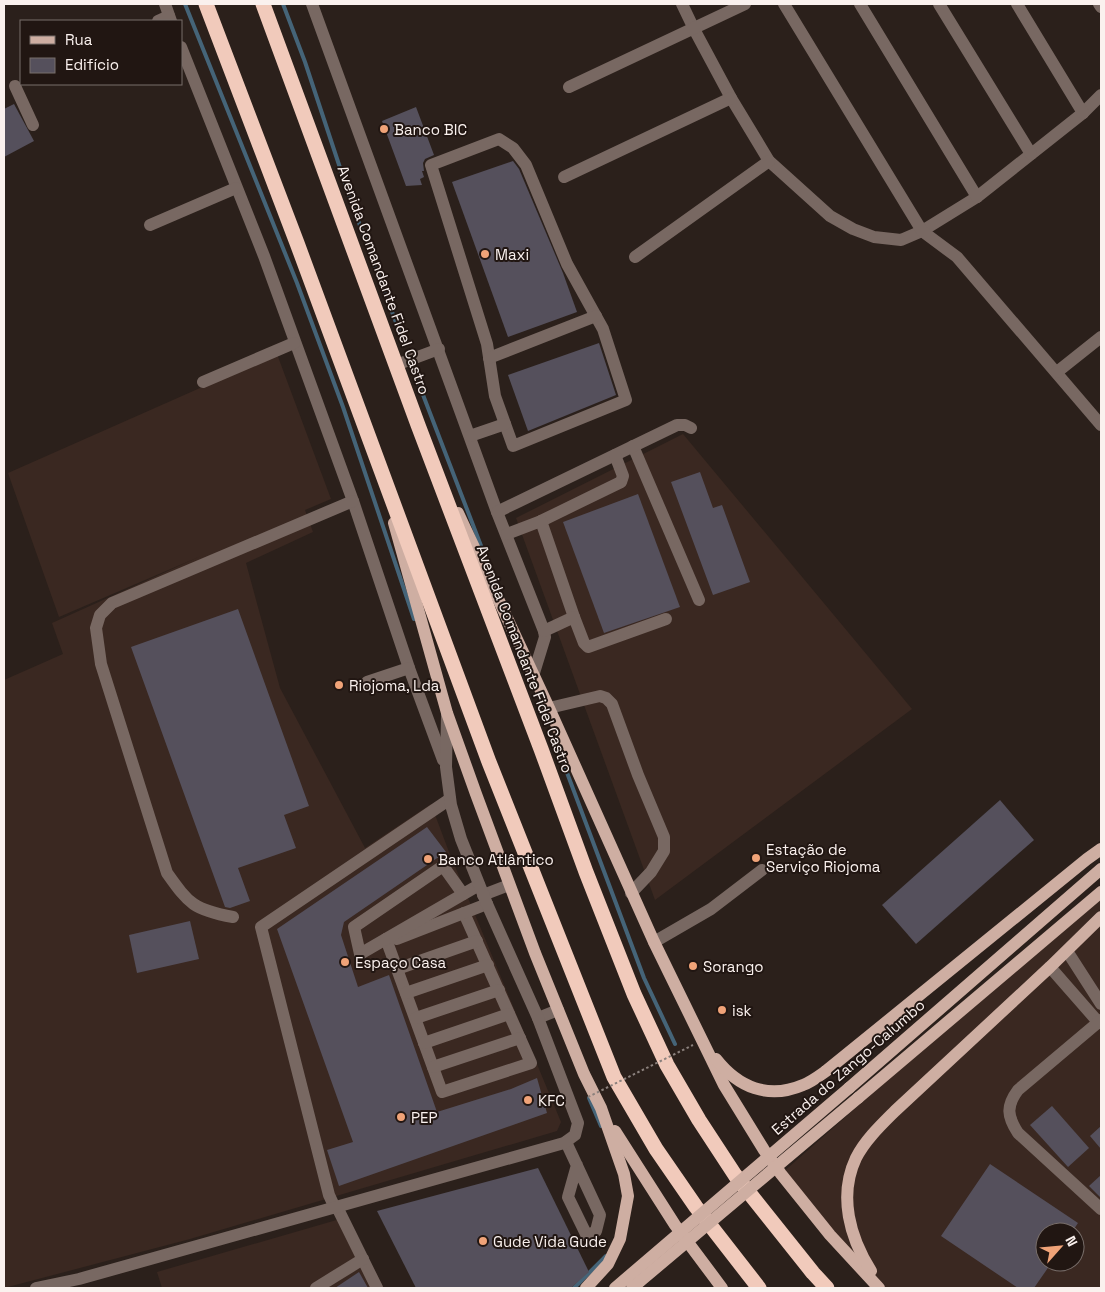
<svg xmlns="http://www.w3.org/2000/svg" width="1105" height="1292" viewBox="0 0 1105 1292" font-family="'Space Grotesk',sans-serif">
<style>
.built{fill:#3a2821;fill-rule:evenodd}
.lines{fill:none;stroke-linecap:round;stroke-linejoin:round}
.stream{stroke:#456478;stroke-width:4}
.building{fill:#55505c}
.minor{stroke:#786862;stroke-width:12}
.major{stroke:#ceaea2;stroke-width:12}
.highway{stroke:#f1cabb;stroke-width:15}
.path-bridge{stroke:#8b817d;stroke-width:2;stroke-dasharray:2.5 2.5;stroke-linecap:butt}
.major-bridge{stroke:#ceaea2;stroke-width:12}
.poi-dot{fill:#f0a378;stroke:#211612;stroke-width:2}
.labels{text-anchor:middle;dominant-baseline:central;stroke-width:4;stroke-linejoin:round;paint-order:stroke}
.poi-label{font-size:15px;fill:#faf1ee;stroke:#211612;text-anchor:start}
.street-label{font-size:15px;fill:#faf1ee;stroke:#211612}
</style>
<rect width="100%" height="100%" fill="#2b201b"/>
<g class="built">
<polygon points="277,354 331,499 305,510 313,532 246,563 280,688 365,848 431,804 449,852 561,1122 557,1131 190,1239 4,1288 4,680 63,654 52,623 201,556 59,617 8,473"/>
<polygon points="683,434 912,709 655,900 516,518"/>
<path d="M 1101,891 L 1101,1288 L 876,1288 L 781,1174 ZM 1045,1232 L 1075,1232 L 1075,1262 L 1045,1262 Z"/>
<polygon points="347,1217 384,1288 162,1288 157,1272"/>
</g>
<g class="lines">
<g class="stream">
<polyline points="185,4 297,283 343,407 414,619"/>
<polyline points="283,4 305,62 352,204 404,344"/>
<polyline points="415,374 488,564"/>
<polyline points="557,746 644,978 675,1044"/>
<polyline points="589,1098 601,1126"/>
<polyline points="574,1288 606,1256"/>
</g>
</g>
<g class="building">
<polygon points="14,104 34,141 4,157 4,109"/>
<polygon points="416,107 434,155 425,159 423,163 424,171 422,171 424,177 420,179 422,185 406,186 382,121"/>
<polygon points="513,161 519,169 563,273 577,312 508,337 452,182"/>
<polygon points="599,343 616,395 528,431 508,375"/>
<polygon points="700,472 713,508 722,505 750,582 713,595 671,482"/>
<polygon points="638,494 680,607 604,633 563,522"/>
<polygon points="238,609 309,806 284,815 296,848 238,868 250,901 230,908 225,907 131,647"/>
<polygon points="1000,800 1034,840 916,944 882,905"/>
<polygon points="427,827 446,852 344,922 341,935 358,987 389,975 437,1112 511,1089 537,1078 547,1113 339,1186 327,1150 353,1142 277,929"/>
<polygon points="190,921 199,959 137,973 129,935"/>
<polygon points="1052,1106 1089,1148 1068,1167 1030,1125"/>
<polygon points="1101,1126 1101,1149 1090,1136"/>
<polygon points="990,1164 1078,1223 1072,1232 1045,1232 1045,1262 1052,1262 1034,1288 1018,1288 941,1236"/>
<polygon points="538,1168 589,1272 571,1288 416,1288 377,1211"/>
<polygon points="1101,1175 1101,1198 1089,1186"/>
<polygon points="359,1272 368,1288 335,1288"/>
</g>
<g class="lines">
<g class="minor">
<polyline points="165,4 171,21"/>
<polyline points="312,4 497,512 544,631 545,637 533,676"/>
<polyline points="682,4 694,29 731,98 769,161 830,216 853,229 874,237 901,240 922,231 977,197 1083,113 1101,95"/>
<polyline points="784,4 922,231 957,257 1101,425"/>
<polyline points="860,4 977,197"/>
<polyline points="939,4 1031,154"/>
<polyline points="1017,4 1083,113"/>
<polyline points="1099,4 1101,7"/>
<polyline points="158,21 169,16"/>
<polyline points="181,47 264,256 353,501 409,668 443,760"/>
<polyline points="15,86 33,125"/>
<polyline points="569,87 745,4"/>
<polygon points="499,139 513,148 526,165 567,264 603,329 626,400 513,446 495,396 487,344 431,165"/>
<polyline points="564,177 731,98"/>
<polyline points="150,225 236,188"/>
<polyline points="635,257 769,161"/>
<polyline points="489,358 596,316"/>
<polyline points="396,365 439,349"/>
<polyline points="1057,372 1101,337"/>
<polyline points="203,382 294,343"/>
<polyline points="470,436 505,424"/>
<polyline points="633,446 699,600"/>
<polyline points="497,512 677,425 685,425 691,428"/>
<polyline points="541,521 621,482 623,476 615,455"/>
<polyline points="507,534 541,521 574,617"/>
<polyline points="544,631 574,617 584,643 588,647 666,619"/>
<polyline points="367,682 409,668"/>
<polyline points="549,708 600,696 606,698 612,704 638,775 664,837 664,851 651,872 631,893"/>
<polyline points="483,895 509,885"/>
<path d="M 233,917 C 194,910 189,904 167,873 L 101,664 L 96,628 L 100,615 L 112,603 L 353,501"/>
<polyline points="386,939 442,1092 531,1063 464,913"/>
<polyline points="397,939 487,904"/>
<polyline points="654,942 711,909 762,870"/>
<polyline points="1067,951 1101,1004"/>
<polyline points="360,954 354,927 443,866 463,894"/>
<polyline points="360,954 479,885"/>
<polyline points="1050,967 1099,1023"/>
<polyline points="397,969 477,941"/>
<polyline points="406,993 488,965"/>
<polyline points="416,1018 499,990"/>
<polyline points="538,1018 558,1010"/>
<path d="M 1101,1020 L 1018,1090 C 1006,1106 1007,1116 1018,1133 L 1101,1209"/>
<polyline points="424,1043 509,1014"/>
<polyline points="433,1067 520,1038"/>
<polyline points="566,1142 600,1215 596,1231 587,1236 568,1197 577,1165"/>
<polyline points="337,1207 377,1288"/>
<polyline points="335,1208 329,1195 261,927 450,799"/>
<polyline points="36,1288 79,1279 564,1143 575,1135 578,1123 538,1018 487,904 461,839 451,805 446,767 447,715"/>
<polyline points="316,1288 363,1259"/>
</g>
<g class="major">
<polyline points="458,513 549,708 654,942 724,1085 764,1150 781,1174 830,1235 879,1288"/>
<polyline points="394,523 447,713 476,794 535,953 584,1074 601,1108 624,1174 628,1196 620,1239 608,1264 586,1288"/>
<path d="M 716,1059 C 738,1087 768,1100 803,1085 C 811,1082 819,1076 826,1071 L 1087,859 L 1101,849"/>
<polyline points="849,1088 1101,869"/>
<polyline points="858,1098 1101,892"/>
<polyline points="615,1131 675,1225 722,1288"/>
<path d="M 871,1271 C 850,1238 838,1196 856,1158 C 865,1140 882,1124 895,1111 L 1050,967 L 1101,917"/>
</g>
<g class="highway">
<polyline points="206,4 297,243 489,762 614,1077 656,1149 696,1207 759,1288"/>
<polyline points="263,4 418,425 541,749 586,872 634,994 667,1065 699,1120 735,1175 813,1273 827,1288"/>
</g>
<polyline class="path-bridge" points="588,1097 693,1045"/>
<g class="major-bridge">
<polyline points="615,1288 849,1088"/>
<polyline points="632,1288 858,1098"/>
</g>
</g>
<g class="poi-dot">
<circle cx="384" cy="129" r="5"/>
<circle cx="485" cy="254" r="5"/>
<circle cx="339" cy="685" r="5"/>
<circle cx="756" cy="858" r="5"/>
<circle cx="428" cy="859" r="5"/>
<circle cx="345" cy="962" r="5"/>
<circle cx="693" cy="966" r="5"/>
<circle cx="722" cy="1010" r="5"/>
<circle cx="528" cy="1100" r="5"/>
<circle cx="401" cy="1117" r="5"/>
<circle cx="483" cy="1241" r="5"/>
</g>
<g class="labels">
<g class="poi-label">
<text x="394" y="129">Banco BIC</text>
<text x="495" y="254">Maxi</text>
<text x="349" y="685">Riojoma, Lda</text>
<text x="766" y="849">Estação de<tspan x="766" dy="17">Serviço Riojoma</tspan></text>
<text x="438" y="859">Banco Atlântico</text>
<text x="355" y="962">Espaço Casa</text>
<text x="703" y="966">Sorango</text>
<text x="732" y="1010">isk</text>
<text x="538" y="1100">KFC</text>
<text x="411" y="1117">PEP</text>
<text x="493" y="1241">Gude Vida Gude</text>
</g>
<g class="street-label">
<text transform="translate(384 280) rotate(70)">Avenida Comandante Fidel Castro</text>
<text transform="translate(525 659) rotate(69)">Avenida Comandante Fidel Castro</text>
<text transform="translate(848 1067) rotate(-41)">Estrada do Zango-Calumbo</text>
</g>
</g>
<rect width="1105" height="1292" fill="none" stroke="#faf1ee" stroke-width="10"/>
<rect x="20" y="20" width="162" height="65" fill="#211612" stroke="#786e6a"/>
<rect x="30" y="36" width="25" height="8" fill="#ceaea2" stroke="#786e6a"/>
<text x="65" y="45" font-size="15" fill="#faf1ee">Rua</text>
<rect x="30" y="58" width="25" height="15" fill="#55505c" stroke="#786e6a"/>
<text x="65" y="70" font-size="15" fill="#faf1ee">Edifício</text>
<g transform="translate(1060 1247) rotate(63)"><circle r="24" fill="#211612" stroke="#786e6a"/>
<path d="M0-4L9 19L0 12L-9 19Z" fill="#f0a378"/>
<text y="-8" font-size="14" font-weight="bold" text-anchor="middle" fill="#faf1ee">N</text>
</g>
</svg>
